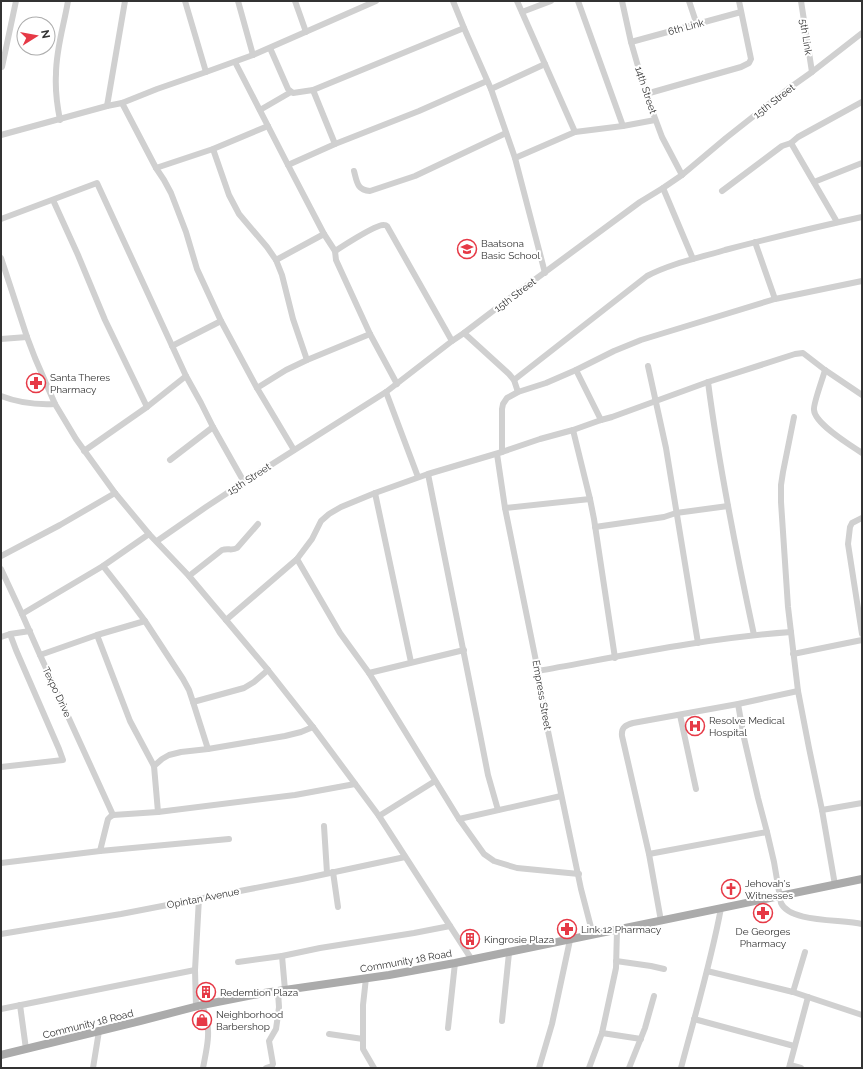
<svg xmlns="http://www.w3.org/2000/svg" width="863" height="1069" viewBox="0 0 863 1069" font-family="Raleway,sans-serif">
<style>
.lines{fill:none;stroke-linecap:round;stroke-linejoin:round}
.minor{stroke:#d0d0d0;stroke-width:6}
.major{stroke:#ababab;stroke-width:8}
.labels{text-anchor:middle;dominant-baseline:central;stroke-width:4;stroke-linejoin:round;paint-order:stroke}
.street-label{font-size:10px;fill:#333;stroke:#fff}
.poi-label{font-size:10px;fill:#333;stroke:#fff;text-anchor:start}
</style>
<rect width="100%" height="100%" fill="#fff"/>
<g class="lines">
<g class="minor">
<polyline points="185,1 206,72"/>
<polyline points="238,1 253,55"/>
<polyline points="295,1 306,32"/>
<polyline points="453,1 464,28 491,89 515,158 545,273"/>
<polyline points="517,1 575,132"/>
<polyline points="578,1 623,126"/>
<polyline points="622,1 631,42 646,94 662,137 682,175"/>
<polyline points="689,1 697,25"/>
<polyline points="801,1 812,72"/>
<polyline points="522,12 551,1"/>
<polyline points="631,42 741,12"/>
<polyline points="270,48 288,89 293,93 313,90 464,28"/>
<polyline points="235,62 288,165 324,234 335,251 336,260 370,334 397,384"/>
<polyline points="2,67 16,1"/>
<polyline points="491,89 545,64"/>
<polyline points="313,90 335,144"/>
<polyline points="646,94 741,67 749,63 751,59 739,1"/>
<polyline points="122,103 156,168 164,180 171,193 186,232 197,269 221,321 257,388 294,450"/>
<polyline points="107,106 125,1"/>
<polyline points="260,110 291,92"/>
<path d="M 60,120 C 57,105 55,90 56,74 C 56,49 64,25 68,1"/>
<polyline points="1,135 107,106 122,103 157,89 206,72 253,55 376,1"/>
<polyline points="213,149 229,195 239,214 267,247 276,260 282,275 293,319 307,360"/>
<polyline points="515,158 575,132 623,126 655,120"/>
<polyline points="288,165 335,144 419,111 487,81"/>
<polyline points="156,168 213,149 268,126"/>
<path d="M 354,171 C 357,182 357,190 370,191 L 415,176 L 506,133"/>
<polyline points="814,182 862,163"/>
<polyline points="663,188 693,259"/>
<polyline points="722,191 782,146 791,143"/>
<polyline points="53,200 78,255 105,320 147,407"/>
<polyline points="1,219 97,183 186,376 201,403 213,427 244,482"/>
<polyline points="837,222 791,143 798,137 862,102"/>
<polyline points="755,242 775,299"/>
<path d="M 335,251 C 343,246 376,224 384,225 C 385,225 386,225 387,226 L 452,341"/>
<polyline points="1,258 27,337 35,358 55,404 76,439 115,493 149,534 189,576 226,620 268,670 313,727 379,816 472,960"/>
<polyline points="276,260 324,234"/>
<polyline points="464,333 509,374 514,380 518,392"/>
<polyline points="1,339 27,337"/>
<polyline points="172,346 221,321"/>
<polyline points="648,366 666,448 698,643"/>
<polyline points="576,370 601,420"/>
<path d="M 825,370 C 823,378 813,404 814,410 C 815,424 850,445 862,453"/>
<path d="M 514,380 L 647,276 C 672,263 699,258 725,250 C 771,238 816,227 862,217"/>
<path d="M 708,382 C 719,467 736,551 754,635"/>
<polyline points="257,388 286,370 307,360 370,334"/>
<polyline points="386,392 418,477"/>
<path d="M 1,396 C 19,403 36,405 55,404"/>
<polyline points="794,417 783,472 781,485 781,502 788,607 798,691 809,748 822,810 835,885"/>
<polyline points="573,430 590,499 594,519 615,658"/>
<polyline points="84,451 147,407 186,376"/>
<polyline points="502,452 502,409 503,404 507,398 518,392 546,383 576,370 614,351 641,340 775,299 862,281"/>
<polyline points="497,454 505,508 538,671 548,731 581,889 593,935"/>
<polyline points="170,460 213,427"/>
<polyline points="428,474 480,734 488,775 498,810"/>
<polyline points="375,493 411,662"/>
<polyline points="505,508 590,499"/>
<polyline points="862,518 852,523 850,527 848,544 862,634"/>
<polyline points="595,527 664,517 676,513 728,506"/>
<polyline points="157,541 206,507 244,482 386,392 452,341 464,333 514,295 640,202 663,188 682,175 726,138 788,89 812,72 862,33"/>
<polyline points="1,556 60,525 115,493"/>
<polyline points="297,559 340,633 369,673 459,819 484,854 494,861 517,868 579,874"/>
<polyline points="103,566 125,594 145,621 183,679 189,690 193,702 208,749"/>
<polyline points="1,569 22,614 40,655 113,815"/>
<path d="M 189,576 L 222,550 C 228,548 232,551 237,548 L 258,524"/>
<polyline points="22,614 103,566 149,534"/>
<polyline points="226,620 297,559 312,539 321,521 329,514 341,507 375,493 428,474 502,452 540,439 573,430 601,420 612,417 708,382 795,354 803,353 825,370 862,395"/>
<polyline points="97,635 130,721 154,766 158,812"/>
<polyline points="1,637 10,634 30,631"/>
<polyline points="793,654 862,640"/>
<polyline points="40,655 97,635 145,621"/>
<path d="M 538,671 C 622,656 706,638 791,632"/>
<polyline points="369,673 464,650"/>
<polyline points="193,702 244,688 254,682 268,670"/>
<path d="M 738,704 L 744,738 L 758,798 L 767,832 L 774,862 L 781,903 C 790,923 842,919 862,924"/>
<polyline points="680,715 696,789"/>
<polyline points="154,766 162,759 169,755 181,752 208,749 285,736 301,732 313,727"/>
<polyline points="1,767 63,760 59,749 16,650 10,634"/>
<polyline points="822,810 862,803"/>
<polyline points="379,816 435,781"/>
<polyline points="459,819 561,796"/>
<polyline points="324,826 327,873"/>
<polyline points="100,851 108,819 110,817 113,815 158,812 295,795 355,784"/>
<polyline points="649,854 767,832"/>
<polyline points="1,863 100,851 229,839"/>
<polyline points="333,872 338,907"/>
<path d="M 661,921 L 649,854 L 622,736 C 621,727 626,725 633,723 L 738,704 L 798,691"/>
<polyline points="1,934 121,914 302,879 405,857"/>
<polyline points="282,956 285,990"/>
<polyline points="616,961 651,966 664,969"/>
<polyline points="238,962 282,956 320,948 414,933 450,926"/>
<polyline points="707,971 793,992 862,1015"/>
<polyline points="366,978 363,1005 363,1049 374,1068"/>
<polyline points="793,992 805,952"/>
<polyline points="20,1005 26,1049"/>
<path d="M 202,1005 C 204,1009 205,1013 206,1017 C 211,1033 206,1052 203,1068"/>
<polyline points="196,1007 195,970 199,898"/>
<polyline points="1,1009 195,970"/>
<polyline points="694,1019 794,1046"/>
<polyline points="502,1021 509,953"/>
<polyline points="448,1028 455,963"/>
<polyline points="602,1033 641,1039"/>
<polyline points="329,1034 363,1039"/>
<polyline points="790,1065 801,1068"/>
<polyline points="93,1068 99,1031"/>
<polyline points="266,1068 272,1066 273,1064 269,1041 276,1029 278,1015 279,1007 278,992"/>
<polyline points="539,1068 552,1024 570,940"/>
<polyline points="589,1068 602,1033 616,968 617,930"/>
<polyline points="629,1068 645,1028 654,996"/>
<path d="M 681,1068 C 695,1015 711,962 721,908"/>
<polyline points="789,1068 808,997"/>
</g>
<polyline class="major" points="1,1055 140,1021 202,1005 264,993 389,975 455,963 862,879"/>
</g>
<defs>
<symbol id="school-ring" viewBox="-11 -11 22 22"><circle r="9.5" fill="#fff" stroke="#e63946" stroke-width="1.5"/><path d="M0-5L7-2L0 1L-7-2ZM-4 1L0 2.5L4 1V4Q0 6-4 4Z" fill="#e63946"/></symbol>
<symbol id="pharmacy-ring" viewBox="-11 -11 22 22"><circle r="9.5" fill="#fff" stroke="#e63946" stroke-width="1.5"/><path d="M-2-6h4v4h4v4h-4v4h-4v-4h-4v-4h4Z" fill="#e63946"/></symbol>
<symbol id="hospital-ring" viewBox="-11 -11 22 22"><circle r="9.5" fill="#fff" stroke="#e63946" stroke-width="1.5"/><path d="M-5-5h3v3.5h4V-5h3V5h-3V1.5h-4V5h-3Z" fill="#e63946"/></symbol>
<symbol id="church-ring" viewBox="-11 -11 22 22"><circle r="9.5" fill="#fff" stroke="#e63946" stroke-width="1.5"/><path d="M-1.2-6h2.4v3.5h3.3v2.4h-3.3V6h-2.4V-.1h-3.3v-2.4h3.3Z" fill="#e63946"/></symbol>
<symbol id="building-ring" viewBox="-11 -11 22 22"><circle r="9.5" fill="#fff" stroke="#e63946" stroke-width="1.5"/><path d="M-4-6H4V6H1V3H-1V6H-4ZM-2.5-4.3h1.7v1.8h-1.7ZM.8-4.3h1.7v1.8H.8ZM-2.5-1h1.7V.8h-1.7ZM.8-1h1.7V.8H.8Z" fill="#e63946"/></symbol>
<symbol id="shop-ring" viewBox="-11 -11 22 22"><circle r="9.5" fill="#fff" stroke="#e63946" stroke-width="1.5"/><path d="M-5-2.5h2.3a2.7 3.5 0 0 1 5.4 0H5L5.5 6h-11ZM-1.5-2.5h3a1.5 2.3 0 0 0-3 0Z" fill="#e63946"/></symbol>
</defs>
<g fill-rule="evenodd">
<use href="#school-ring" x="456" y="238" width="22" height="22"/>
<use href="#pharmacy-ring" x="25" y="372" width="22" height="22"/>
<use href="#hospital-ring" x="684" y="715" width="22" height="22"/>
<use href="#church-ring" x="720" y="878" width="22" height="22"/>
<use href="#pharmacy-ring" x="752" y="902" width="22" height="22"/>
<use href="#pharmacy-ring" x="556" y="918" width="22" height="22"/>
<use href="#building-ring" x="459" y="928" width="22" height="22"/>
<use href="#building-ring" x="195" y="981" width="22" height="22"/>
<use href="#shop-ring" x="191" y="1009" width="22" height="22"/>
</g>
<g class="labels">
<g class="street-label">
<text transform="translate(686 27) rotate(-15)">6th Link</text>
<text transform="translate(806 37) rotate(81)">5th Link</text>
<text transform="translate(646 90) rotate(72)">14th Street</text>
<text transform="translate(774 101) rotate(-38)">15th Street</text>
<text transform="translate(515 295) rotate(-37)">15th Street</text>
<text transform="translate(249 479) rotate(-33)">15th Street</text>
<text transform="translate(57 692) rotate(65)">Texpo Drive</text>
<text transform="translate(542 695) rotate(80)">Empress Street</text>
<text transform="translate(203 898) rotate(-11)">Opintan Avenue</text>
<text transform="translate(406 961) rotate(-10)">Community 18 Road</text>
<text transform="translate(88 1024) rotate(-14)">Community 18 Road</text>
</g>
<g class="poi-label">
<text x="481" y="243">Baatsona<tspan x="481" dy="12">Basic School</tspan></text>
<text x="50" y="377">Santa Theres<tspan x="50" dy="12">Pharmacy</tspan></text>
<text x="709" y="720">Resolve Medical<tspan x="709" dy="12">Hospital</tspan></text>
<text x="745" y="883">Jehovah's<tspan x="745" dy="12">Witnesses</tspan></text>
<text x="581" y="929">Link 12 Pharmacy</text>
<text x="763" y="931" text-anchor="middle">De Georges<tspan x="763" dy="12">Pharmacy</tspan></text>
<text x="484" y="939">Kingrosie Plaza</text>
<text x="220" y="992">Redemtion Plaza</text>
<text x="216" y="1014">Neighborhood<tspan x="216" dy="12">Barbershop</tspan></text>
</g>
</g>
<rect width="863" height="1069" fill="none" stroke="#333333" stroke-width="4"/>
<g transform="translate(36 36) rotate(79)"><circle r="19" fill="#ffffff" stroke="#adadad"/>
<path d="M0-3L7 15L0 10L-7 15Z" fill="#e63946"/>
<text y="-6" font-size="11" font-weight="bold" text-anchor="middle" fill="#333333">N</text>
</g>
</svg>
